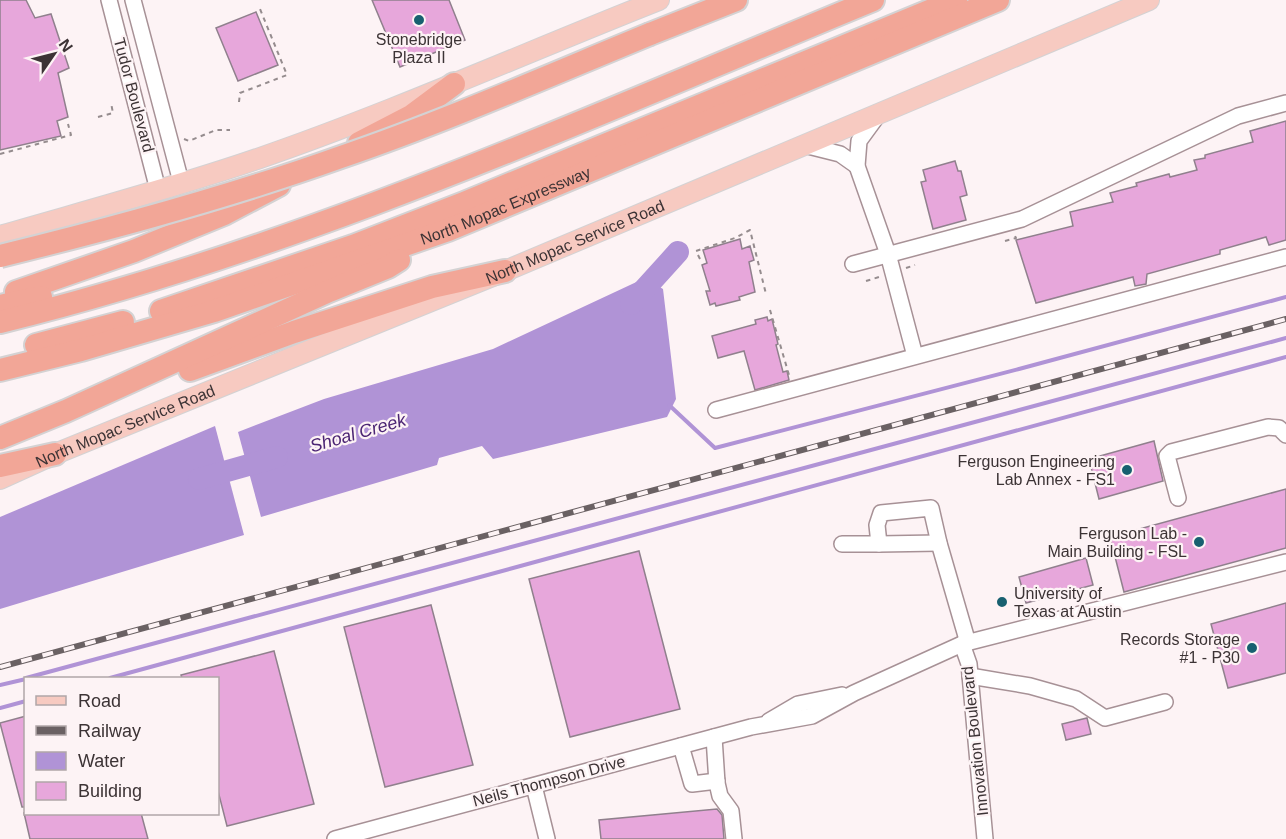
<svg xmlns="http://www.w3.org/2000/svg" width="1286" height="839" viewBox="0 0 1286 839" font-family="Helvetica,sans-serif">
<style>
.water{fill:#b093d6}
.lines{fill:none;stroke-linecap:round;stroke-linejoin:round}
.stream{stroke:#b093d6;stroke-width:4}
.river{stroke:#b093d6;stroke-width:22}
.building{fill:#e7a7db;stroke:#90808d;stroke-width:1.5}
.minor-casing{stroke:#a79196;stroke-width:18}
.major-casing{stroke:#d4d2d3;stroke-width:22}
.highway-casing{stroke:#d4d2d3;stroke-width:26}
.path{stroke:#958c8e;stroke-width:2;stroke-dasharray:4.5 4.5;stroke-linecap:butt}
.minor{stroke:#fff;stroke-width:15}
.major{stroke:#f7cac1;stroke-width:20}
.highway{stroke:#f2a697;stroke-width:22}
.rail-casing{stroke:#6a6163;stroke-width:6}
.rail{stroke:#fdf3f5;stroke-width:4;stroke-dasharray:11;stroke-linecap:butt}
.highway-bridge-casing{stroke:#d4d2d3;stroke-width:26;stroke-linecap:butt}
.highway-bridge{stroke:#f2a697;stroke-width:22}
.poi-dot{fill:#186070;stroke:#fdf3f5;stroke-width:2}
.labels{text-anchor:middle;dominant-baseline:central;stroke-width:4.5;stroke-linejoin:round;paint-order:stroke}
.poi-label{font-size:16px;fill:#3c3335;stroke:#fdf3f5;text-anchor:end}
.street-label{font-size:16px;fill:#3c3335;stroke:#fdf3f5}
.water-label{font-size:18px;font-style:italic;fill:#4c2574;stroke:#fdf3f5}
</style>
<rect width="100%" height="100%" fill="#fdf3f5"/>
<g class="water">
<polygon points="645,278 663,289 676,399 667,417 493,459 482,446 439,458 437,465 261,517 238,432 324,399 493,349"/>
<polygon points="215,426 244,535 0,609 0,517"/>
</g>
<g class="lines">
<g class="stream">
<polyline points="669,405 715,448 1019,369 1286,297"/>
<polyline points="26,678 1286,338"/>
<polyline points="110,678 1286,357"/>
<polyline points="0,685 26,679"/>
<polyline points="0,708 26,701"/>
</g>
<g class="river">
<polyline points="631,304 678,252"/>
<polyline points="199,479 277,457"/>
</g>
</g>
<g class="building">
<polygon points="0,0 26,0 35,18 51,14 69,68 58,73 68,117 57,121 61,136 0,150"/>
<polygon points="372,0 449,0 465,40 400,67"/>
<polygon points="256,12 278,65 238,81 216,28"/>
<polygon points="1286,121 1286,240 1269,245 1266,237 1220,250 1220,254 1147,274 1146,284 1135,286 1133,277 1036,303 1016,240 1073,226 1070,212 1113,202 1110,193 1137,186 1136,183 1169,174 1170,177 1197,170 1194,160 1205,158 1205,155 1253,142 1250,131"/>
<polygon points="955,161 958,171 961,171 967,195 960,197 966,220 933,229 921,182 926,181 923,170"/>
<polygon points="740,239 742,249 750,246 754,260 749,262 755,292 739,297 740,300 716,306 715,303 710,305 706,291 710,291 702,265 707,263 703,250"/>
<polygon points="767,317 768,321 772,319 778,344 776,345 783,372 787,371 789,380 755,390 744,351 718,358 712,336 756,324 755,320"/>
<polygon points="1154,441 1163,481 1099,499 1089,459"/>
<polygon points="1286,489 1286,548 1124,592 1110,537"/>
<polygon points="639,551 680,709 570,737 529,579"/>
<polygon points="1086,558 1093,585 1026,603 1019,577"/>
<polygon points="1286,603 1286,673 1228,688 1211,624"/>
<polygon points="431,605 473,765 385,787 344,627"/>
<polygon points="274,651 314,804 227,826 218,791 218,678 182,678 181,675"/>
<polygon points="26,716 26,807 22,807 0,723"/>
<polygon points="1087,718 1091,734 1066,740 1062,724"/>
<polygon points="717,809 722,815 724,839 601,839 599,820"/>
<polygon points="24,813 141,813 148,839 30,839"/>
</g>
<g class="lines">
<defs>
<g id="minor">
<polyline points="109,0 158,190"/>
<polyline points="133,0 181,182"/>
<polyline points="878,115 859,141 857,166 888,254 915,356"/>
<polyline points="804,145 840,154 857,166"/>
<polyline points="853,264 1022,219 1238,116 1286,103"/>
<polyline points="716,410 1286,257"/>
<polyline points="1178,498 1167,456 1171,452 1268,427 1279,428 1286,435"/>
<polyline points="842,544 879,544 877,525 881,513 931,508 939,543 968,643"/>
<polyline points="879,544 939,543"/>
<polyline points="962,644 969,664 985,839"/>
<polyline points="970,676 1030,686 1076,699 1105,718 1165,702"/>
<polyline points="769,721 798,704 842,695"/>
<polyline points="714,737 717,783 720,796 731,811 734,839"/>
<polyline points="681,746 692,784 717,781"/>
<polyline points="534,786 547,839"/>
<polyline points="335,839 751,727 812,716 854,693 962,644 1286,562"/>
</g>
<g id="major">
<path d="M 0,236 C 86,211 173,188 257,159 C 393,112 525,53 659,0"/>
<path id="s1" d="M 0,479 L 55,454 L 505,271 L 1149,0"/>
</g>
<g id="highway">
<polyline points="650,34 736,0"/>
<polyline points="359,143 411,116 454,84"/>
<polyline points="16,292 134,251 224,214 279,185"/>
<polyline points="0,306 41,297"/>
<polyline points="161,311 353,246 464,203 956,0"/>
<path d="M 0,322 C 302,248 587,118 873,0"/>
<polyline points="36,345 123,322"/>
<path id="s2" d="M 0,370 L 81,350 L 214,311 L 448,230 L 998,0"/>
<polyline points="190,370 294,332 432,287 505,271"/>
<polyline points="0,438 66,411 329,291 388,267 399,260"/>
<polyline points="0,466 55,454"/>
</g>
</defs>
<use href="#minor" class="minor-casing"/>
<use href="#major" class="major-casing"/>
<use href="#highway" class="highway-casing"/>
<g class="path">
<polyline points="239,102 240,93 287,75 260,9"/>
<polyline points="98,117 113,113 111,103"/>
<polyline points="184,139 189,141 216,130 230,130"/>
<polyline points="0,154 71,135 68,124"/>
<polyline points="1005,241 1016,238 1014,234"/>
<polyline points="700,259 696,251 735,238 750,230 766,294"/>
<polyline points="906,268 915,265"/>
<polyline points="866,281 879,277 880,281"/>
<polyline points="770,310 789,375"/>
</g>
<use href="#minor" class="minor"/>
<use href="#major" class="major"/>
<use href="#highway" class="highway"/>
<defs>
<polyline id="rail" points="0,667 1286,319"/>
</defs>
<use href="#rail" class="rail-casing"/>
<use href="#rail" class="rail"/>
<defs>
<path id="highway-bridge" d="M 0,256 C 115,228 229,197 341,157 C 446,121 548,76 650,34"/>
</defs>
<use href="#highway-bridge" class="highway-bridge-casing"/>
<use href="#highway-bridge" class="highway-bridge"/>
</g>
<g class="poi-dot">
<circle cx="419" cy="20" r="6"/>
<circle cx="1127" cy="470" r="6"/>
<circle cx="1199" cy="542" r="6"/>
<circle cx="1002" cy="602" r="6"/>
<circle cx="1252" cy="648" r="6"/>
</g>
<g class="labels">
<g class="poi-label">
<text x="419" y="39" text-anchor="middle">Stonebridge<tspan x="419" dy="18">Plaza II</tspan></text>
<text x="1115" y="461">Ferguson Engineering<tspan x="1115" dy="18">Lab Annex - FS1</tspan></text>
<text x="1187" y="533">Ferguson Lab -<tspan x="1187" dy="18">Main Building - FSL</tspan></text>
<text x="1014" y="593" text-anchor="start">University of<tspan x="1014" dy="18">Texas at Austin</tspan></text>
<text x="1240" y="639">Records Storage<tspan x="1240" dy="18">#1 - P30</tspan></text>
</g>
<g class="street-label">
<text transform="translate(134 95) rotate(75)">Tudor Boulevard</text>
<text stroke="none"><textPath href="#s2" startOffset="532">North Mopac Expressway</textPath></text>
<text stroke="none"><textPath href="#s1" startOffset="622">North Mopac Service Road</textPath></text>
<text stroke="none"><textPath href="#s1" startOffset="136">North Mopac Service Road</textPath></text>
<text transform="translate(975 741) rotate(-96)">Innovation Boulevard</text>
<text transform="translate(549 781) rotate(-15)">Neils Thompson Drive</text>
</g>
<g class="water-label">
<text transform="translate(358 433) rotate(-16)">Shoal Creek</text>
</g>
</g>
<rect x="24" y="677" width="195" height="138" fill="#fdf3f5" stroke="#b0a6a8" stroke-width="1.5"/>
<rect x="36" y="696" width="30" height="9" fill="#f7cac1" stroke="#b0a6a8" stroke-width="1.5"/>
<text x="78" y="707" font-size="18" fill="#3c3335">Road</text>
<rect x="36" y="726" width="30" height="9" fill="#6a6163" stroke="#b0a6a8" stroke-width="1.5"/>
<text x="78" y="737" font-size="18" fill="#3c3335">Railway</text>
<rect x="36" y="752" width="30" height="18" fill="#b093d6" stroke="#b0a6a8" stroke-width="1.5"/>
<text x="78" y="767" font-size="18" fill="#3c3335">Water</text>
<rect x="36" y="782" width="30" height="18" fill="#e7a7db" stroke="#b0a6a8" stroke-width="1.5"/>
<text x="78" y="797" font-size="18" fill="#3c3335">Building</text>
<g transform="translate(54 54) rotate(55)" stroke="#fdf3f5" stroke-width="4.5" paint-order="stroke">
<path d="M0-4.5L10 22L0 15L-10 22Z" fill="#3c3335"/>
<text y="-9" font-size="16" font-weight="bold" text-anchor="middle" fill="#3c3335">N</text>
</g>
</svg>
